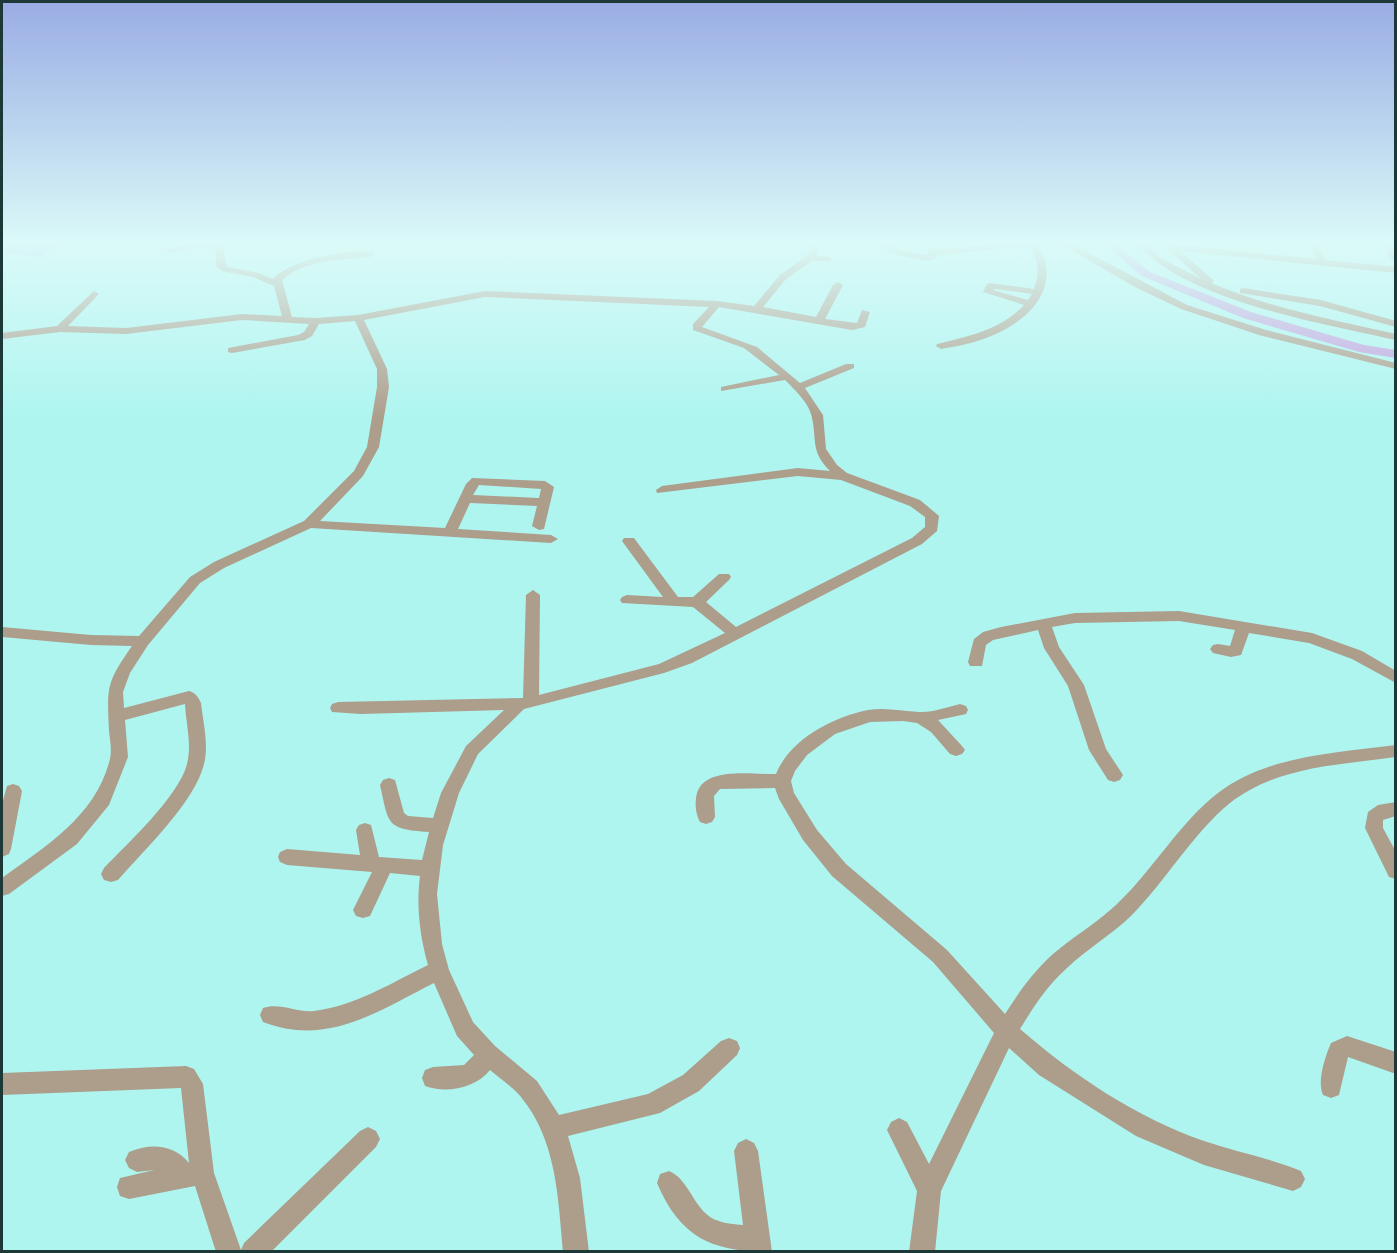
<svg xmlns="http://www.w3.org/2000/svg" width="1397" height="1253" viewBox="0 0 1397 1253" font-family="'Exo 2',sans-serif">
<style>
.water{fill:#c39fde}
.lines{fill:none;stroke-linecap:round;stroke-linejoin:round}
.canal{fill:#c39fde;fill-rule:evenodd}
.minor{fill:#ad9d8b;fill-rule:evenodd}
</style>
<rect width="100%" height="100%" fill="#aef5f0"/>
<polygon class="water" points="2,243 65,243 41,257 2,252"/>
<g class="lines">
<polygon class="canal" points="1103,243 1115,243 1150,272 1251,312 1364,345 1396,350 1396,358 1359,352 1243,318 1142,276"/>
<g class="minor">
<path d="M 190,243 L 219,245 L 224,251 L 226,265 L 228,267 L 259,273 L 273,279 C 291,259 347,249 373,252 L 373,256 L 370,257 C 340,260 306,259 282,280 L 292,317 L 316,318 L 358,315 L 485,291 L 717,301 L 754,306 L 780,275 L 806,256 L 811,249 L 809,243 L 817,243 L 819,249 L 816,256 L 831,257 L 831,261 L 812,261 L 786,279 L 763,307 L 816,317 L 833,285 L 838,282 L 843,285 L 825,319 L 857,323 L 862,310 L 870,312 L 865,327 L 852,330 L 719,307 L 702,327 L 757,347 L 800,383 L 846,364 L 854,364 L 854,368 L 805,388 L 823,415 L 826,449 L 837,465 L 847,473 L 920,500 L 939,516 L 937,531 L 922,544 L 692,663 L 664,673 L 524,709 L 478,754 L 459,793 L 443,845 L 437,894 L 442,944 L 449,970 L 473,1022 L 495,1046 L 537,1081 L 559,1115 L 648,1094 L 683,1075 L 721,1041 L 729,1038 L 737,1041 L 740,1048 L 737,1055 L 699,1091 L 660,1113 L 568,1136 L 580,1178 L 589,1252 L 563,1252 C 558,1198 557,1141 521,1097 C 513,1087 500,1079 490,1070 C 476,1088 446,1094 425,1086 L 422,1078 L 425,1070 L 433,1067 L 464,1065 L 474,1055 L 457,1036 L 434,983 C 378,1011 328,1047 263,1022 L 260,1015 L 263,1008 C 280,1002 297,1013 314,1011 C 355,1006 391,983 428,965 C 420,937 416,906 420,876 L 390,873 L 370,916 L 363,918 L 356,916 L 353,910 L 372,872 L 287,865 L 280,862 L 278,857 L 280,852 L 287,849 L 360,855 L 356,830 L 359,825 L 365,823 L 371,825 L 379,857 L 422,860 L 429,832 C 386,829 389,825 380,785 L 383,780 L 389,778 L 395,780 L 404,813 L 408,816 L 433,818 L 441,793 L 466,746 L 504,710 L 361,714 L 332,712 L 330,708 L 332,704 L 338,702 L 523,698 L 526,595 L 533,590 L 540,595 L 539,695 L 659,664 L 725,633 L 693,607 L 622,603 L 620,600 L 622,597 L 627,595 L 663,597 L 622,541 L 624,538 L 634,538 L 678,597 L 693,597 L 719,574 L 729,574 L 731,577 L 729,580 L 706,602 L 736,627 L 912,538 L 925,527 L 925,517 L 910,506 L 841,480 L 798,476 L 657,493 L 656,490 L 662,486 L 798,468 L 830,471 C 809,450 818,439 811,414 C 807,401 795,390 785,380 L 721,391 L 721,387 L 779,375 L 744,348 L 693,330 L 693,324 L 709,307 L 485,297 L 364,320 L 387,369 L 389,387 L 379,447 L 363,476 L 320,521 L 445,528 L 466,484 L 472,478 L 545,481 L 554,487 L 544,529 L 539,530 L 532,526 L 537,506 L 470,503 L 458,529 L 551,535 L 558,539 L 551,543 L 311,528 L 224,568 L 200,583 L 148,645 L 130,673 L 123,692 L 124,708 L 189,691 C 196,693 198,697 201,703 C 203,722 209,745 204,764 C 195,802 144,850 118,880 L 111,882 L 104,880 L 101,874 L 104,868 C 128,843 179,796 187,764 C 192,745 186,723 185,704 L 125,720 L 128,757 L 109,805 L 77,844 L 9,894 L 2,896 L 2,878 C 46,846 96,816 110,759 C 112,750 110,740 109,731 C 107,687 106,683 132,646 L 91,645 L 2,637 L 2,627 L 91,635 L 139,636 L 190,577 L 214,562 L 304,521 L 354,471 L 367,447 L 377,387 L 377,369 L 355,321 L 319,324 L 312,336 L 305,340 L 232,353 L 228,352 L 228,348 L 298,335 L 304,332 L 309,324 L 242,320 L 126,334 L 60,332 L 2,339 L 2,333 L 57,326 L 94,291 L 99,294 L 97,296 L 68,326 L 126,328 L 242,314 L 282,316 L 274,286 L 253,277 L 222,271 L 216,266 L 216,252 L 213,249 L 196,248 L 168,253 L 164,250 ZM 479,485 L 541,489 L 539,498 L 473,495 Z"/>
<path d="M 883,243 L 891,243 L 896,249 L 926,255 L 928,255 L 927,249 L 931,246 L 936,250 L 1002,243 L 1036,243 C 1065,284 1030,321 991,336 C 975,343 958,346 941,349 L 936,346 L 937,344 C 970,336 1000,330 1024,305 L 983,292 L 987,284 L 990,283 L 1034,289 C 1040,272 1039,260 1028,246 L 937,255 L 936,258 L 926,261 L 890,253 L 886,251 ZM 995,289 L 1032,294 L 1028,300 L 993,290 Z"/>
<polygon points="1059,243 1070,243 1187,305 1266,330 1396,363 1396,369 1259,335 1181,309 1135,287"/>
<path d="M 1136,243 L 1145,243 L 1162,259 L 1201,279 L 1161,243 L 1316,259 L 1310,243 L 1318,243 L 1325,260 L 1396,267 L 1396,273 L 1180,251 L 1212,279 L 1214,281 L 1211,283 C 1270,308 1334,320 1396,334 L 1396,340 C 1322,323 1186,301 1136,243 Z"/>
<polygon points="1387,243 1395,243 1396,261 1389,259"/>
<polygon points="1243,288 1321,300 1396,321 1396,327 1320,306 1240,293 1240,289"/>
<polygon points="1179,611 1312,633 1362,651 1396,671 1396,683 1352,659 1309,643 1249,633 1241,655 1231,657 1213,653 1210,649 1213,645 1218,644 1230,646 1235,630 1179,621 1075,623 1052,627 1059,647 1084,685 1106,749 1123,775 1120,780 1114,782 1108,780 1089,750 1068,686 1044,648 1038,630 993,640 986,645 982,666 970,666 968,662 974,639 983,632 1001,627 1075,613"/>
<path d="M 960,704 L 966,706 L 968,710 L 966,714 L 938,720 L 962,746 L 965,750 L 962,754 L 956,756 L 950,754 L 931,732 L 917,723 L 903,721 L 870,722 L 835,734 L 807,755 L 795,771 L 791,781 L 794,793 L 817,830 L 846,864 L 947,950 L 1005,1014 C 1019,992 1033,972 1053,954 C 1074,936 1097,923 1117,904 C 1152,871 1181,821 1218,793 C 1268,755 1336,753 1396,745 L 1396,757 C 1340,765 1277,766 1230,803 C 1193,833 1165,882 1131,916 C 1111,935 1087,949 1067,968 C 1047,986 1034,1006 1020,1029 C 1073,1075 1137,1118 1204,1141 C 1236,1152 1270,1158 1301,1171 L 1305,1179 L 1301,1187 L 1293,1191 L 1204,1165 L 1136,1136 L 1039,1075 L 1009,1048 L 941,1191 L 935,1252 L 909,1252 L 917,1191 L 887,1130 L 891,1122 L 899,1118 L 907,1122 L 929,1164 L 994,1033 L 933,962 L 832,876 L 803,840 L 779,799 L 775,788 L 720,789 L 714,796 L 715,817 L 712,822 L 706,824 L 700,822 C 696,815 695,806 696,798 C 700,765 752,775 776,774 C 790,739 833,717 868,710 C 885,707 902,711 919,712 C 932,713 947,707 960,704 Z"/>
<polygon points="13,784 19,786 22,791 11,849 9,854 2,857 2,804 7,786"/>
<polygon points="1396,802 1396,816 1383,820 1383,828 1396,852 1396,879 1389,877 1365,828 1368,812 1378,805"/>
<path d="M 1347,1036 L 1396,1052 L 1396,1074 L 1348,1057 L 1339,1095 L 1331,1098 L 1323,1095 C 1317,1081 1325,1057 1331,1043 Z"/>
<path d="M 186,1066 L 194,1069 L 203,1084 L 214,1173 L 241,1250 L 244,1243 L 360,1131 L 368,1127 L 376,1131 L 380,1139 L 376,1147 L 271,1252 L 216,1252 L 195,1186 L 129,1199 L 120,1196 L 117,1187 L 120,1178 L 154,1170 L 137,1172 L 129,1168 L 125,1160 L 129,1152 C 150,1143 174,1144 189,1163 L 181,1088 L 2,1095 L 2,1073 Z"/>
<path d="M 746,1139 L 754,1143 L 758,1151 L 772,1252 C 715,1252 681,1240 657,1183 L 660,1174 L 669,1171 C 691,1180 694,1214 719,1221 C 726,1224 735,1224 743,1225 L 734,1151 L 738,1143 Z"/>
</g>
</g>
<linearGradient id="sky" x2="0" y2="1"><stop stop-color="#99ace4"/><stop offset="0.58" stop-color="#dbfaf8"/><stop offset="1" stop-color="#dbfaf8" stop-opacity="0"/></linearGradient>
<rect width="1397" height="419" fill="url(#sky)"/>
<rect width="1397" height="1253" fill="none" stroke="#1c3937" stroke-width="6"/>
</svg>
